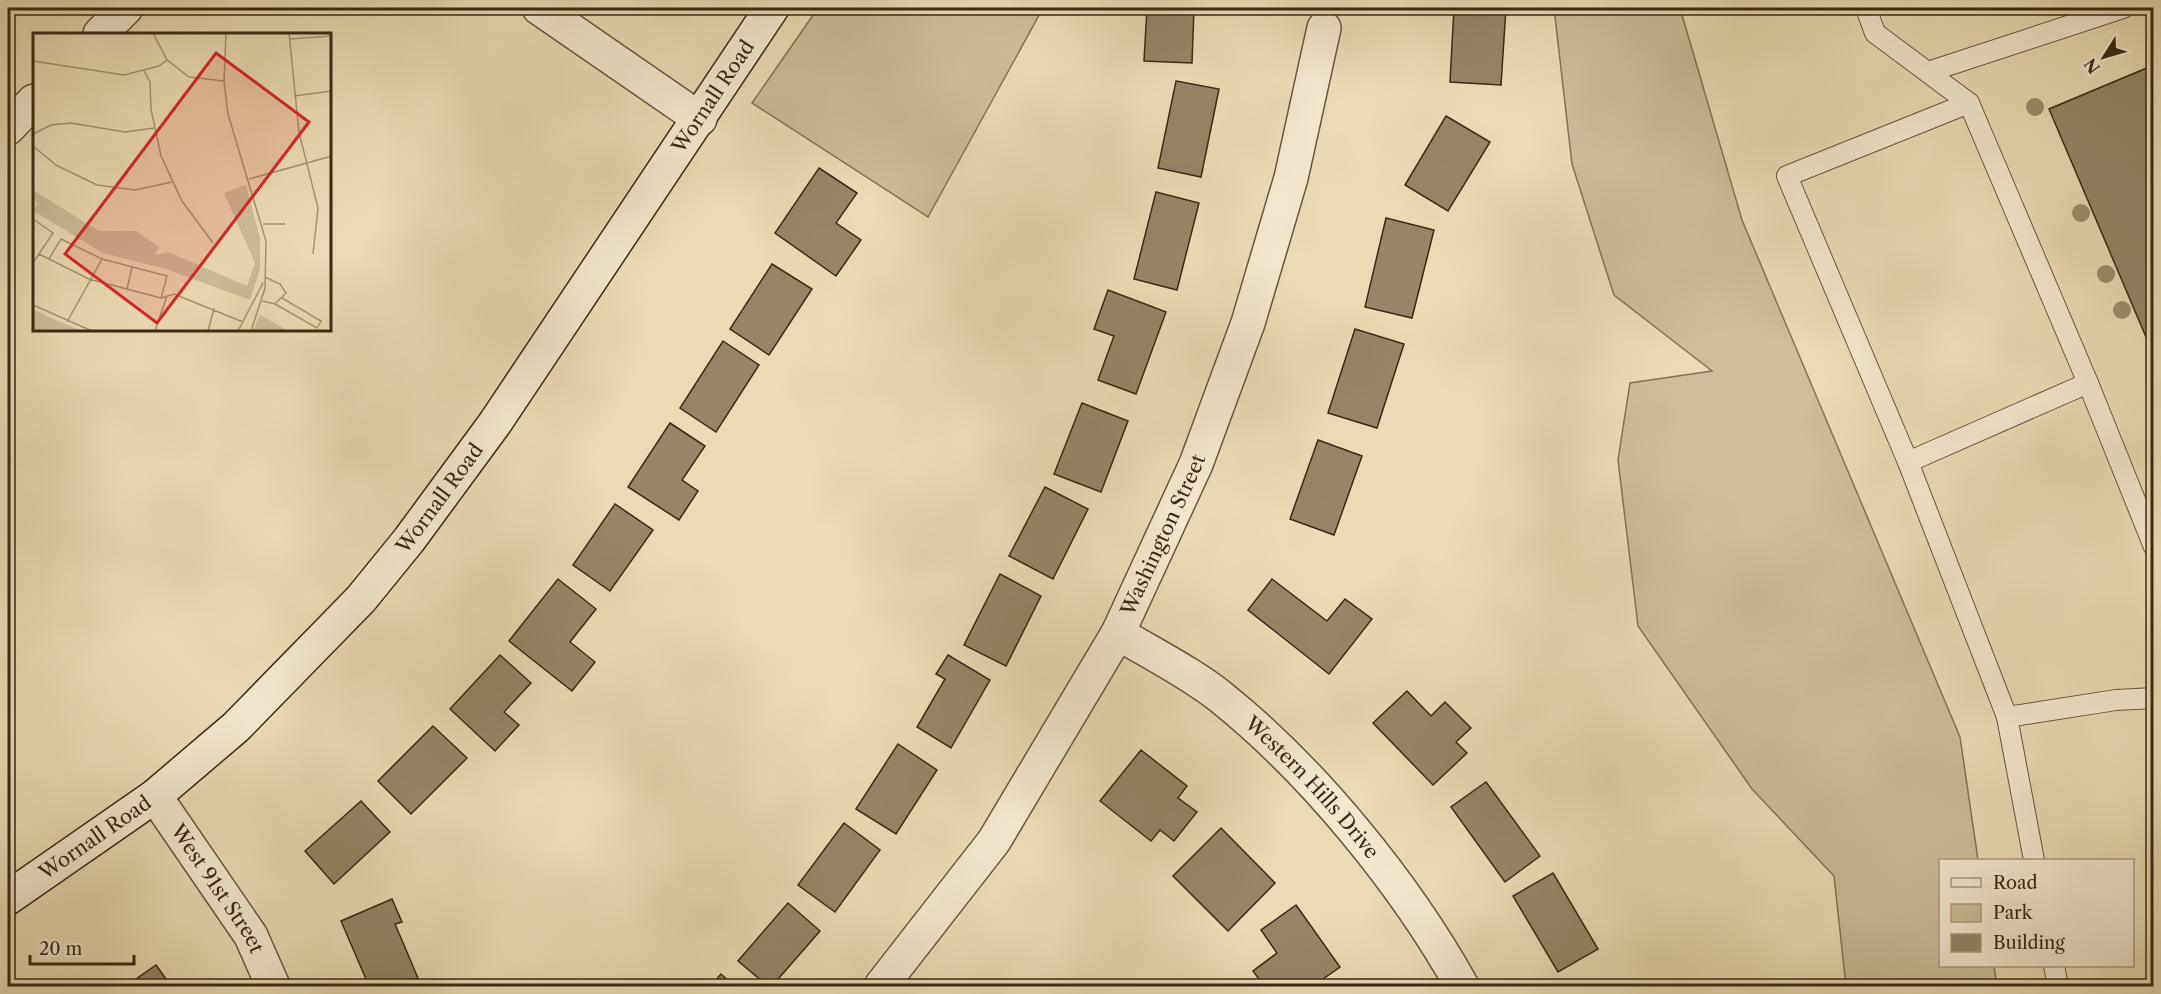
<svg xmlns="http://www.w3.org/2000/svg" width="2161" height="994" viewBox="0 0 2161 994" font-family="'Libre Caslon Text',serif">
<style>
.green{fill:#cdbd99;stroke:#847356;stroke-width:1.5}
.building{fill:#968667;stroke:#3a2914;stroke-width:1.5}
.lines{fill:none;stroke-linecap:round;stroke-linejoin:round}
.lane-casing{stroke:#66563c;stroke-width:22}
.street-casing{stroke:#66563c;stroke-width:36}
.secondary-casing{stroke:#3a2914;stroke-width:36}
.lane{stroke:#f2e8ce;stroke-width:20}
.street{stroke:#f2e8ce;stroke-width:33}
.secondary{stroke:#f2e8ce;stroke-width:33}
.tree{fill:#9e8d6e}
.labels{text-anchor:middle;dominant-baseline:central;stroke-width:4.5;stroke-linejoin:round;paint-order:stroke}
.street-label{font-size:20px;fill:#3a2914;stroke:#f2e8ce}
.inset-road{fill:none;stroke:#a49474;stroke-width:1.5}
.view{fill:#d62828;fill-opacity:0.15;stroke:#d62828;stroke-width:3}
.inset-edge{fill:none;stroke:#3a2914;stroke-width:3}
</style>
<rect width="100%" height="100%" fill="#ebdbb4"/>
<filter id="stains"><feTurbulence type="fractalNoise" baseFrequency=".00333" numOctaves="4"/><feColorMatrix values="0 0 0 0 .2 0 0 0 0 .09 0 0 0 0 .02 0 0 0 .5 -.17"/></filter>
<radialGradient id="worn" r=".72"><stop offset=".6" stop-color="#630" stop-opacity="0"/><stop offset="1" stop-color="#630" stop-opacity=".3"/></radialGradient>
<g class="green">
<polygon points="818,8 1043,8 928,217 752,103"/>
<polygon points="1554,8 1680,8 1742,220 1960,737 1978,860 1940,860 1940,966 1994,966 1997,986 1846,986 1834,876 1752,789 1638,626 1618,460 1630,383 1712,371 1614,295 1572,164"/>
</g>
<g class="building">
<polygon points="1147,8 1194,8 1192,63 1144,61"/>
<polygon points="1454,8 1506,8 1501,85 1450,82"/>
<polygon points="2154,65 2154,334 2146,337 2049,109"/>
<polygon points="1176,81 1219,89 1201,177 1158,168"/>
<polygon points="1446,116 1490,142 1448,211 1405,185"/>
<polygon points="819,168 857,193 836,223 861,240 836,276 775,233"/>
<polygon points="1156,192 1199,203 1177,290 1134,279"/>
<polygon points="1386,218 1434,230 1412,318 1365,307"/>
<polygon points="772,264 812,289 769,355 730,329"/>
<polygon points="1108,290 1166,312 1136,394 1098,380 1114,336 1094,329"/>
<polygon points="1355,329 1404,344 1377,428 1328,413"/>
<polygon points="723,341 759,365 716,432 680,408"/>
<polygon points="1082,403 1128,421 1101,492 1054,474"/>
<polygon points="670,423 705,446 682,480 698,491 679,520 628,487"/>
<polygon points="1318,440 1362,456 1334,535 1290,519"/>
<polygon points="1045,487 1088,509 1053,579 1009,556"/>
<polygon points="615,504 653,530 610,591 573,565"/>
<polygon points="1000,574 1041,596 1006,666 964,645"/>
<polygon points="558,579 596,609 570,642 595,662 572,691 509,641"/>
<polygon points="1272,579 1327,621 1345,599 1372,619 1329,674 1248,610"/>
<polygon points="500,655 531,683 504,712 519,725 495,751 450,709"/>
<polygon points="948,655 990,680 951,748 917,727 945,679 936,674"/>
<polygon points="1407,691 1431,716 1445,702 1471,728 1456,742 1467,753 1433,785 1373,723"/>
<polygon points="433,726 467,758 411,814 378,781"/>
<polygon points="898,744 937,770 896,834 856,809"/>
<polygon points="1141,750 1187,786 1178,798 1197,812 1174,841 1160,830 1151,841 1100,801"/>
<polygon points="1486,782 1540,856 1505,882 1451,807"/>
<polygon points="361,801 390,832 334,884 305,851"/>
<polygon points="844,823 880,850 835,912 798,885"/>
<polygon points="1221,828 1275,883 1228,931 1173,876"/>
<polygon points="1553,873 1598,949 1558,972 1513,896"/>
<polygon points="392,899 402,922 395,924 418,978 398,986 369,986 341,921"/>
<polygon points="788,903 820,931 772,986 768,986 738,961"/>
<polygon points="1296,905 1340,967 1313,986 1301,986 1298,982 1291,986 1264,986 1253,971 1277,953 1261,930"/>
<polygon points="156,965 171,986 126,986"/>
<polygon points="721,974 734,986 710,986"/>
</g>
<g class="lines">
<defs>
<g id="lane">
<polyline points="1866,8 1875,33 1969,103"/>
<polyline points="1928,72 2123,8"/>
<polyline points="1908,462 2088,383"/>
<polyline points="2007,717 1908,462 1787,176 1969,103 2088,383 2154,547"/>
<polyline points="2034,860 2007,717 2116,700 2154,698"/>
<polyline points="2054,966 2058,986"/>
</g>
<g id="street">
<polyline points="539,8 700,119"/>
<polyline points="100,34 126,8"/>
<polyline points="8,128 34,101"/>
<path id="s1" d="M 1118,633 C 1152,654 1191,673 1222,698 C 1314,772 1405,884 1462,986"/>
<path id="s2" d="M 155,796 L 251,936 L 273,986"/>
<path id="s3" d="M 881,986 L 994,841 L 1118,633 L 1196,464 L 1248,323 L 1291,178 L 1324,28"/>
</g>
<g id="secondary">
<path id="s4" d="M 8,898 L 155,796 L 236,727 L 361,599 L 409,540 L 495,423 L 772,8"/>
</g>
</defs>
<use href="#lane" class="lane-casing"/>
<use href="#street" class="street-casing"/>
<use href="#secondary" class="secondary-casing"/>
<use href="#lane" class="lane"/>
<use href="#street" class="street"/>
<use href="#secondary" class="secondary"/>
</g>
<g class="tree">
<circle cx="2035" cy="107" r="9"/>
<circle cx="2081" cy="213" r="9"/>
<circle cx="2106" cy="274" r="9"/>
<circle cx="2122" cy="310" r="9"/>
</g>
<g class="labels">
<g class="street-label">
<text stroke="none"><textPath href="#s4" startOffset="1078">Wornall Road</textPath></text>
<text stroke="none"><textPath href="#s4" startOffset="592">Wornall Road</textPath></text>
<text stroke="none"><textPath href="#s3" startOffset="534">Washington Street</textPath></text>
<text stroke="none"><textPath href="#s1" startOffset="250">Western Hills Drive</textPath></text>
<text stroke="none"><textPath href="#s4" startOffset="106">Wornall Road</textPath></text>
<text stroke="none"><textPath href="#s2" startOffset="112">West 91st Street</textPath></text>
</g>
</g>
<g transform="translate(33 33)">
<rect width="298" height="298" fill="#ebdbb4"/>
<path d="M 213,152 L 227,205 L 227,235 L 217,267 L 133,236 L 70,220 L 0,178 L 5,170 L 0,166 L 0,157 L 66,198 L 103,198 L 126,214 L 122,222 L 135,219 L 214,253 L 222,230 L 191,160 ZM 0,276 L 18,285 L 49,298 L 0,298 ZM 227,282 L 256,298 L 220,298 Z" fill="#cdbd99"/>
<path class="inset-road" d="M 120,0 L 134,27M 193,0 L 191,48 L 195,81 L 233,208 L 232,255 L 218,298M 256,0 L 266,99 L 285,175 L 280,221M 256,6 L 299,3M 0,28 L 91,42 L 126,33 L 134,27 L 156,44 L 191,48M 111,38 L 117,49 L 118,76 L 128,123 L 149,168 L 180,210M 261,63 L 299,58M 0,101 L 18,92 L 38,90 L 92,99 L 121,95M 0,113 L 23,132 L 64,152 L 102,157 L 139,149M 216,146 L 299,123M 0,186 L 20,200 L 0,230M 230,191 L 252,191M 6,221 L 16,226 L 28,206 L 69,226 L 34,289M 16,226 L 56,246 L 128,265 L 134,243 L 69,226M 94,256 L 99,234M 128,265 L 141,261 L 210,289M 229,268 L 242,271 L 253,260 L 247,251 L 232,244M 242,271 L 284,295 L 288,288 L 249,265M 0,272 L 59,298M 122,298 L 134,263M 175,298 L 181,275M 205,298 L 230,250"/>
<path class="view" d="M 183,20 L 276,89 L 124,290 L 32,221 Z"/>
<rect width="298" height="298" class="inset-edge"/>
</g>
<rect width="2161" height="994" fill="none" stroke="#ebdbb4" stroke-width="30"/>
<rect x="9" y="9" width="2143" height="976" fill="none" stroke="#3a2914" stroke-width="3"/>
<rect x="15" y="15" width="2131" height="964" fill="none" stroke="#3a2914" stroke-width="1.5"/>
<rect x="1939" y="859" width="195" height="108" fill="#f2e8ce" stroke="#a89c84" stroke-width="1.5"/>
<rect x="1951" y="878" width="30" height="9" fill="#f2e8ce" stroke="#a89c84" stroke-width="1.5"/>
<text x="1993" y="889" font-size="18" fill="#3a2914">Road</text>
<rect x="1951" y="904" width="30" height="18" fill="#cdbd99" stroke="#a89c84" stroke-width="1.5"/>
<text x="1993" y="919" font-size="18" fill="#3a2914">Park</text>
<rect x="1951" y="934" width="30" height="18" fill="#968667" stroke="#a89c84" stroke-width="1.5"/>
<text x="1993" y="949" font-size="18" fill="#3a2914">Building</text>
<g transform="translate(2104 57) rotate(233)" stroke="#f2e8ce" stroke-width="4.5" paint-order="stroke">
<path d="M0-4.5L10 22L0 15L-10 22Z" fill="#3a2914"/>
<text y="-9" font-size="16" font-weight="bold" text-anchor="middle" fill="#3a2914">N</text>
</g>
<path d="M30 955v9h104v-9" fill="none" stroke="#3a2914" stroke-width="3"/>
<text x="39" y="955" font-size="18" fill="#3a2914" stroke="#f2e8ce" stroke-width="4.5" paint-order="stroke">20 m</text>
<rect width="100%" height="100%" filter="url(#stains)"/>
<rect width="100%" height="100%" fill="url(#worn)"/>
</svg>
